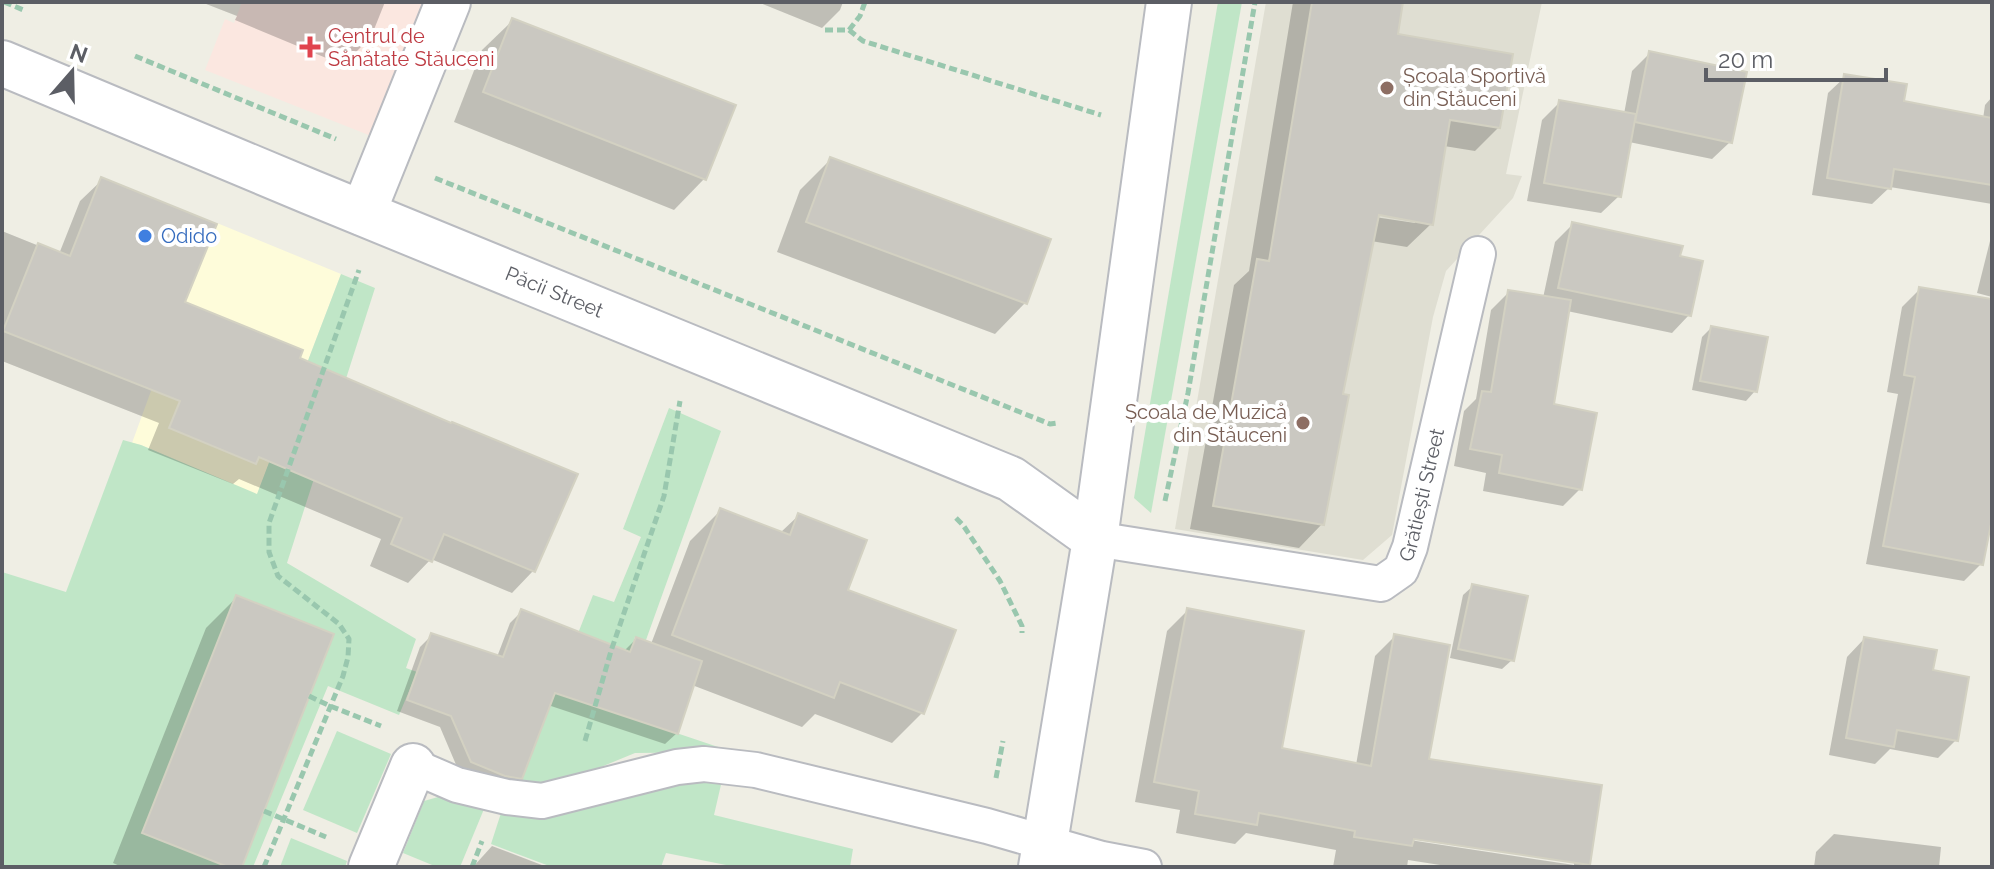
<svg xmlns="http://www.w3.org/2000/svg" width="1994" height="869" viewBox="0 0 1994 869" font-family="Raleway,sans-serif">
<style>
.commercial{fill:#fefcda}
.education{fill:#dfded2}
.medical{fill:#fbe7e0}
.green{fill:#c0e6c7}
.shadow{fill:#0003;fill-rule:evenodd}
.building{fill:#cac8c1;stroke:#d3d1c2;stroke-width:2}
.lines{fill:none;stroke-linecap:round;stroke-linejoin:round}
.service-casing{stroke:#b9bbc0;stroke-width:38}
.minor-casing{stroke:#b9bbc0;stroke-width:48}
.tertiary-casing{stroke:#b9bbc0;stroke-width:48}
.path{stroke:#99c7ae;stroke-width:5;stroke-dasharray:8 4;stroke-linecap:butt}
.service{stroke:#fff;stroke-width:34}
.minor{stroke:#fff;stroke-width:44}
.tertiary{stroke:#fff;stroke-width:44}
.health-dot{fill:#e0444e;stroke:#fff;stroke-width:3}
.education-dot{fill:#8d6e63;stroke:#fff;stroke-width:3}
.shop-dot{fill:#3f7fe0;stroke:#fff;stroke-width:3}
.labels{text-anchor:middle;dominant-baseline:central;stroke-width:8;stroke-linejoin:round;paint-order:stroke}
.health-label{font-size:20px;fill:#be3a42;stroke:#fff;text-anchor:start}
.education-label{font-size:20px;fill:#785e54;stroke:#fff;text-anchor:start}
.shop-label{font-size:20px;fill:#366cbe;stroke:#fff;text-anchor:start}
.street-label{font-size:20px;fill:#5c5e65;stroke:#fff}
</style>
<rect width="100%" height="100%" fill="#efeee4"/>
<polygon class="commercial" points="217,223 341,274 257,495 141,445 132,443 167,347"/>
<polygon class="education" points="1266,2 1542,2 1506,174 1522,176 1513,198 1446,271 1433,317 1392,535 1363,560 1175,529"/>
<polygon class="medical" points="242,2 424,2 371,136 205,70 225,19 234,23"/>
<g class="green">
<polygon points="1218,2 1242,2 1151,513 1134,498"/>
<polygon points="341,274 375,288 287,563 416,639 406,668 417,672 399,715 328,686 253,867 2,867 2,572 66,592 123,440 141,445 257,494"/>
<polygon points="669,408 721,431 646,640 635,637 611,711 733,752 635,753 545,790 520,782 593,595 614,602 641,537 623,529"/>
<polygon points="337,731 391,754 357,833 303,810"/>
<polygon points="685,775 723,776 714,815 853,849 850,867 736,867 666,853 661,867 552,867 491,844 501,813 555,815"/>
<polygon points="445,795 484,809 460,867 437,867 403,853 424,801"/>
<polygon points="291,838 347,861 345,867 280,867"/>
</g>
<g class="shadow">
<polygon points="201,2 385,2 371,37 343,65 235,20 237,16"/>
<polygon points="758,2 843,2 840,10 822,28"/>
<path d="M 1293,2 L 1401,2 L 1396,36 L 1499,127 L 1475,151 L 1444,146 L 1431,224 L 1407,247 L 1371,241 L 1341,396 L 1322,524 L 1299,548 L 1190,529 L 1234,285 L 1249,271 ZM 1369,212 L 1415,219 L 1415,223 L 1368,216 Z"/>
<polygon points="513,20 704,179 674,210 454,122 482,50"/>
<polygon points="1650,53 1730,142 1712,159 1629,142 1619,196 1601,213 1527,201 1542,120 1560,102 1624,114 1632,71"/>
<polygon points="1845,77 1902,103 1983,119 1985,105 1992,97 1992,204 1890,187 1872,204 1812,195 1828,93"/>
<polygon points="830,160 1049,240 1025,303 995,334 777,252 800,190"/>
<polygon points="102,180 182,303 297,359 533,571 512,593 431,559 408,583 370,566 381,539 239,479 233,484 148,450 159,423 2,361 2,231 59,254 80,201"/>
<polygon points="1573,224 1678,258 1689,315 1672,333 1567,311 1552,406 1580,489 1563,506 1483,491 1486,473 1454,466 1464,411 1476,399 1491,310 1509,292 1543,298 1555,242"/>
<polygon points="1992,233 1992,297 1977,293"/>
<polygon points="1920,289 1992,301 1992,509 1981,564 1964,581 1866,564 1898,394 1887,392 1902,307"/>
<polygon points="1711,328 1755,391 1746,401 1692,390 1702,337"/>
<polygon points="720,511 780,533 798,516 922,713 892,743 815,714 802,727 692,685 677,733 665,744 548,705 520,777 508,789 460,774 440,727 397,711 420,647 432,635 497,657 510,623 522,611 623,652 636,639 651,644 690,541"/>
<polygon points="1473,586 1512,660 1502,669 1450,658 1463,595"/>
<polygon points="237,597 239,867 122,867 113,863 206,628"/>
<path d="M 1187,611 L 1280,750 L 1356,765 L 1375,656 L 1395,636 L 1427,761 L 1588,864 L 1585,867 L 1453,867 L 1408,860 L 1407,867 L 1333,867 L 1336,850 L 1246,833 L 1235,844 L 1176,833 L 1180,810 L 1135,802 L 1167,631 ZM 1404,835 L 1574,861 L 1574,865 L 1403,839 Z"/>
<polygon points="1864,639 1931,672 1956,740 1938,758 1890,749 1875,764 1829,755 1847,657"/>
<polygon points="1834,834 1941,847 1939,867 1814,867 1816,852"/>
<polygon points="492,846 547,867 473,867"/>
</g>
<g class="building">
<polygon points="1312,2 1403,2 1398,34 1513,54 1500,128 1450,120 1433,225 1379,215 1343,394 1349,395 1324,525 1213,506 1257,259 1269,261"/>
<polygon points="512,18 736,105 706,180 483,92"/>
<polygon points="1649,51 1747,72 1732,143 1635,122"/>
<polygon points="1844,74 1907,84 1904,101 1992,118 1992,185 1894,169 1891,189 1827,178"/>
<polygon points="1559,100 1636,114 1621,197 1544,183"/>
<polygon points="830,157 1051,239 1027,304 806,222"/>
<polygon points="101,177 217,224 185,302 303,350 300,358 451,423 452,422 578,474 535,572 444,534 432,562 391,544 402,518 259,457 256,464 169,428 180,401 3,331 38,243 70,256"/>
<polygon points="1572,222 1683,246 1680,256 1703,261 1691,316 1558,288"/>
<polygon points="1919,287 1992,299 1992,519 1983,565 1883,546 1915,377 1904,375"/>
<polygon points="1508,290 1571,300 1554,404 1597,413 1582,490 1499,473 1502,455 1470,449 1482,391 1491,392"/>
<polygon points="1711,326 1768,337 1757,392 1700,381"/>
<polygon points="720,508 790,535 798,513 867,540 848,590 956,630 924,714 840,682 834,698 672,635"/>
<polygon points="1472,584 1528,596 1514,661 1458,649"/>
<polygon points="236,595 334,634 242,867 228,867 142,833"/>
<polygon points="1187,608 1304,631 1282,748 1371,766 1394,634 1450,645 1429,759 1602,785 1590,865 1414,839 1412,846 1354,837 1355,831 1259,813 1257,825 1195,814 1199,791 1154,782"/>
<polygon points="521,609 630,652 636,637 702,661 678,734 555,693 522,779 505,776 471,762 451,716 407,700 431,633 503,657"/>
<polygon points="1864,637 1937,650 1933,670 1969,677 1958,741 1897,730 1894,747 1846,738"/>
</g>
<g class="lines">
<defs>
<g id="service">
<path id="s1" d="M 1095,539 L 1381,584 L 1401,570 L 1410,547 L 1478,254"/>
<polyline points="413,766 457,785 507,797 542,801 677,767 704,764 756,770 987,826 1102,859 1144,867"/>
</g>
<g id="minor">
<polyline points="363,213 448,2"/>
<polyline points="1095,539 1169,2"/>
<polyline points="371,867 413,766"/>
</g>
<g id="tertiary">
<path id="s2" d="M 2,63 L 308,191 L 1011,479 L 1095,539 L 1041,867"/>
</g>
</defs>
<use href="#service" class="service-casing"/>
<use href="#minor" class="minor-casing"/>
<use href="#tertiary" class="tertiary-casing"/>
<g class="path">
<polyline points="4,2 26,11"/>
<polyline points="825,30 849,30 860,16 865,2"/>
<polyline points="849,30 863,41 1101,115"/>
<polyline points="135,56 336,139"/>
<polyline points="435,178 1050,424 1057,423"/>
<polyline points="1165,501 1188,393 1255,2"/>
<polyline points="956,518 963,525 1000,581 1022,626 1022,633"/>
<polyline points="309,696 330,706 381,726"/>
<polyline points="585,741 611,651 664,496 680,401"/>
<polyline points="996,778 1003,741"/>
<polyline points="264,811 326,837"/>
<polyline points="264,867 343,676 348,657 349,639 339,624 278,576 269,552 269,523 359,270"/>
<polyline points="472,867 482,841"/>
</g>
<use href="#service" class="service"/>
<use href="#minor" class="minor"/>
<use href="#tertiary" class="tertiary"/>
</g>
<path class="health-dot" d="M306 35h8v8h8v8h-8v8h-8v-8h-8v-8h8z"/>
<g class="education-dot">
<circle cx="1387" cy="88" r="8"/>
<circle cx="1303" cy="423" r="8"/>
</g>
<circle class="shop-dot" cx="145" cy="236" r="8"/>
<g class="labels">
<g class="health-label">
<text x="328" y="36">Centrul de<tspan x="328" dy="23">Sănătate Stăuceni</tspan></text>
</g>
<g class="education-label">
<text x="1403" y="76">Școala Sportivă<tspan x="1403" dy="23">din Stăuceni</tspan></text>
<text x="1287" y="412" text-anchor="end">Școala de Muzică<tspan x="1287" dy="23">din Stăuceni</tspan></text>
</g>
<g class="shop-label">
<text x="161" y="236">Odido</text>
</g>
<g class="street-label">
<text stroke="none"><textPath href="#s2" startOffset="598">Păcii Street</textPath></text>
<text stroke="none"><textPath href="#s1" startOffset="392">Grătiești Street</textPath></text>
</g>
</g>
<rect width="1994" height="869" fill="none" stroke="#5c5e65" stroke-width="8"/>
<g transform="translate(72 72) rotate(20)" stroke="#ffffff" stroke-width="6" paint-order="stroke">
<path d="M0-6L14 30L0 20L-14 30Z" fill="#5c5e65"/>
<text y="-12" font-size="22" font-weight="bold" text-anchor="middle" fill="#5c5e65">N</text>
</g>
<path d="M1706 68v12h180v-12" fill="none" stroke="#5c5e65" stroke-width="4"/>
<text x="1718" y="68" font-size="24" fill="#5c5e65" stroke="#ffffff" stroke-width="6" paint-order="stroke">20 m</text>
</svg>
